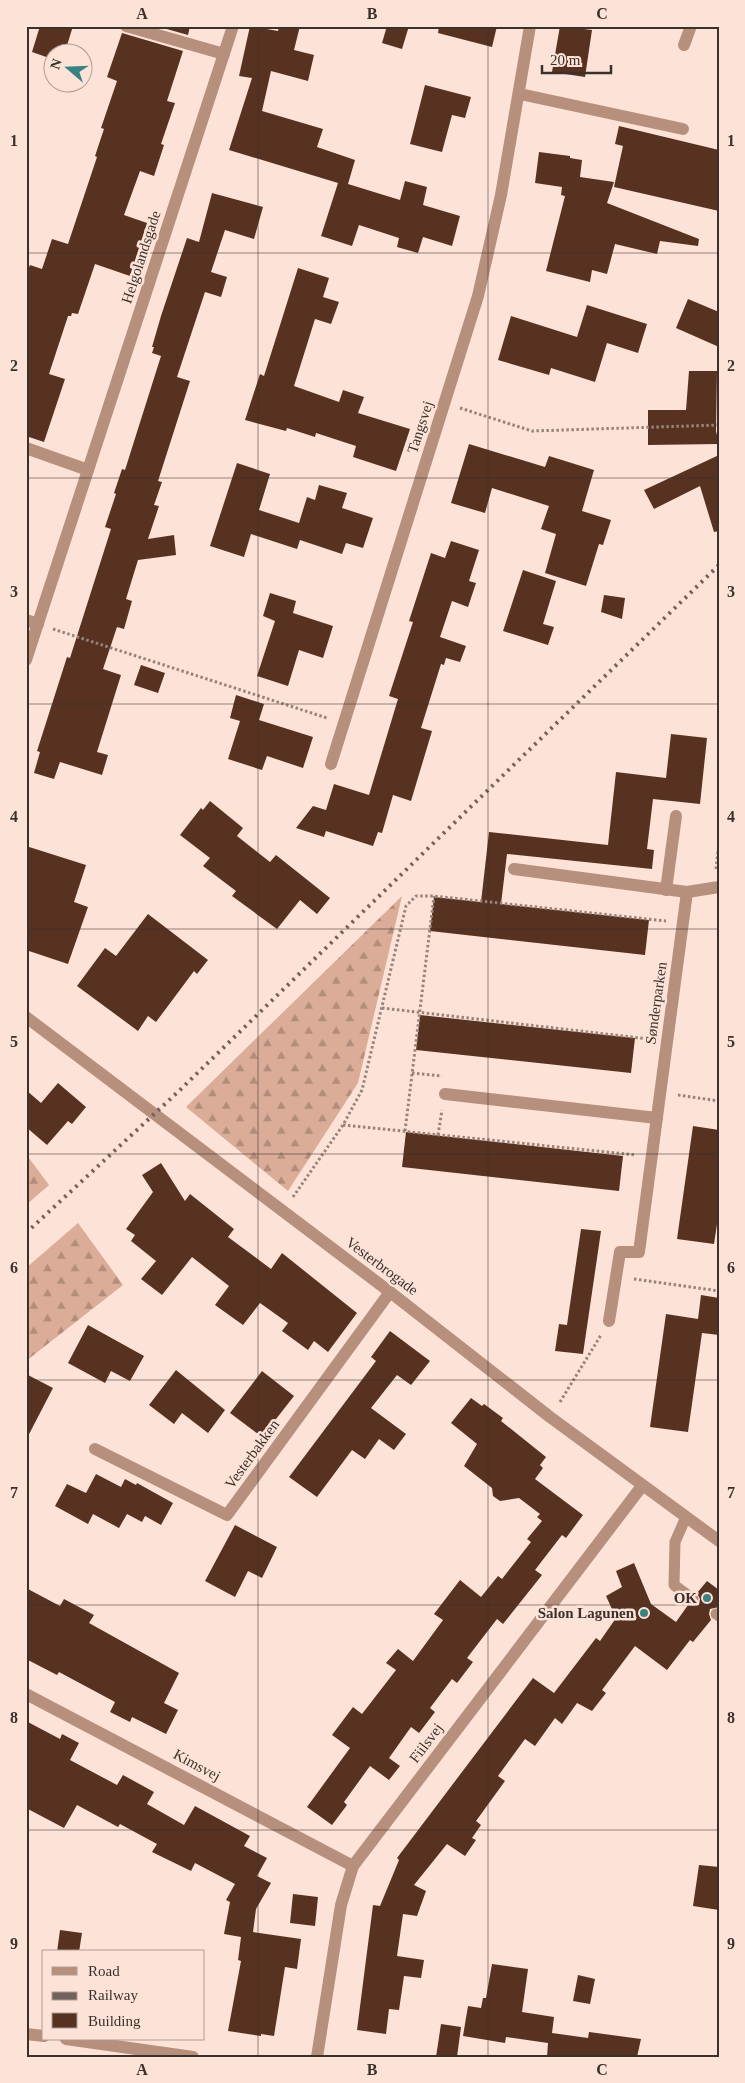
<svg xmlns="http://www.w3.org/2000/svg" width="745" height="2083" viewBox="0 0 745 2083" font-family="'Times New Roman',serif">
<style>
.forest{fill:url(#forest-firs)}
.building{fill:#583220}
.lines{fill:none;stroke-linecap:round;stroke-linejoin:round}
.path{stroke:#96847c;stroke-width:3;stroke-dasharray:2.5 2.5;stroke-linecap:butt}
.service{stroke:#b78f7d;stroke-width:11}
.minor{stroke:#b78f7d;stroke-width:12}
.tertiary{stroke:#b78f7d;stroke-width:12}
.rail{stroke:#71635c;stroke-width:4;stroke-dasharray:2.5 5;stroke-linecap:butt}
.grid{fill:none;stroke:#3b312c;stroke-width:1;stroke-opacity:0.55}
.poi-dot{fill:#398283;stroke:#fde3d7;stroke-width:2}
.labels{text-anchor:middle;dominant-baseline:central;stroke-width:5;stroke-linejoin:round;paint-order:stroke}
.street-label{font-size:15px;fill:#3b312c;stroke:#fde3d7}
.poi-label{font-size:15px;font-weight:bold;fill:#3b312c;stroke:#fde3d7;text-anchor:end}
.neatline{fill:none;stroke:#3b312c;stroke-width:2}
.grid-label{font-size:16px;text-anchor:middle;font-weight:bold;fill:#3b312c}
</style>
<defs>
<pattern id="forest-firs" width="22" height="20" patternUnits="userSpaceOnUse" patternTransform="scale(1.25)"><rect width="22" height="20" fill="#dbac97"/><path d="M5 1l3.5 6h-7zM16 11l3.5 6h-7z" fill="#b38d7b"/></pattern>
</defs>
<rect width="100%" height="100%" fill="#fde3d7"/>
<g class="forest">
<polygon points="402,896 358,1083 288,1191 186,1107"/>
<polygon points="26,1154 49,1185 26,1205"/>
<polygon points="78,1223 123,1285 26,1361 26,1268"/>
</g>
<g class="building">
<polygon points="40,26 73,26 65,52 52,52 52,59 32,52"/>
<polygon points="156,26 190,26 188,35"/>
<polygon points="250,26 278,31 279,26 300,26 294,50 314,55 308,81 271,71 262,111 323,129 317,147 355,160 348,184 400,200 405,181 427,187 423,205 460,216 452,246 423,237 418,253 397,247 399,238 359,225 352,246 321,236 338,183 229,150 252,78 239,76"/>
<polygon points="387,26 409,26 402,49 382,43"/>
<polygon points="439,26 497,26 492,47 438,33"/>
<polygon points="560,26 592,30 585,77 552,72"/>
<polygon points="122,33 183,51 167,101 175,103 161,144 164,145 154,176 140,171 124,215 147,223 130,276 95,264 78,314 72,313 71,316 68,316 49,374 65,379 44,442 26,436 26,275 30,265 42,269 52,239 68,244 97,157 95,156 104,129 101,128 117,81 107,77"/>
<polygon points="425,85 471,97 465,118 452,115 442,152 410,144"/>
<polygon points="619,126 719,150 719,211 614,187 623,146 615,144"/>
<polygon points="539,152 570,156 570,158 582,160 580,177 614,182 607,203 699,239 698,246 660,241 657,254 615,244 607,274 592,270 590,282 546,271 565,196 561,195 562,187 535,183"/>
<polygon points="212,193 263,207 254,239 225,230 211,272 227,277 221,297 205,292 177,377 190,381 158,481 162,482 154,505 159,506 148,539 174,535 176,555 138,560 126,599 132,601 124,629 117,627 103,669 121,675 97,752 108,755 102,775 60,762 54,779 34,773 40,752 37,751 67,657 70,658 111,529 105,527 116,494 114,493 122,469 125,470 161,356 152,353 154,347 152,347 161,316 187,238 199,242"/>
<polygon points="298,268 329,278 323,297 339,302 331,324 315,319 294,386 339,402 343,390 364,397 358,413 410,429 396,471 353,457 356,446 316,433 315,437 287,428 286,431 245,420 260,374 264,376"/>
<polygon points="688,299 719,312 719,347 676,328"/>
<polygon points="587,305 647,324 638,353 607,343 595,382 551,368 549,375 498,360 511,316 577,337"/>
<polygon points="689,371 717,371 716,431 719,444 648,445 648,410 686,410"/>
<polygon points="469,444 545,467 549,456 594,470 582,511 611,520 603,545 599,544 586,586 545,573 556,534 541,529 549,506 492,488 485,513 451,503"/>
<polygon points="719,455 719,531 714,532 700,486 654,509 644,490"/>
<polygon points="237,463 270,474 259,510 299,523 307,497 315,500 319,485 347,493 342,508 373,518 363,548 346,543 342,554 300,540 297,549 251,534 244,557 210,546"/>
<polygon points="451,541 479,550 469,581 476,583 468,607 452,601 440,637 466,646 460,662 446,658 444,665 441,664 421,728 432,731 411,801 393,795 382,833 378,832 373,846 326,831 324,837 296,828 313,806 326,810 334,784 369,795 398,699 389,696 413,622 409,621 431,553 445,558"/>
<polygon points="523,570 556,581 543,624 554,627 548,645 503,631"/>
<polygon points="270,593 296,601 293,613 333,626 323,658 299,650 288,686 257,676 275,621 263,616"/>
<polygon points="604,595 625,598 622,619 601,612"/>
<polygon points="141,665 165,673 158,693 134,685"/>
<polygon points="236,695 264,704 259,720 313,737 303,768 267,756 262,770 228,759 240,721 230,718"/>
<polygon points="671,734 707,738 700,804 653,799 647,849 654,850 652,869 507,854 501,904 649,920 645,955 430,931 434,897 481,902 489,832 608,845 616,772 666,778"/>
<polygon points="210,801 243,828 237,836 270,862 276,855 330,898 317,914 300,900 277,929 232,896 236,891 203,866 210,858 180,835 201,808 203,810"/>
<polygon points="26,846 86,865 74,902 88,907 68,964 26,950"/>
<polygon points="148,914 208,960 197,974 194,971 156,1022 148,1016 138,1031 77,986 105,948 116,956"/>
<polygon points="420,1015 635,1038 631,1073 416,1050"/>
<polygon points="58,1083 86,1107 72,1124 68,1121 47,1145 26,1127 26,1090 41,1103"/>
<polygon points="693,1126 719,1130 719,1211 714,1244 677,1239"/>
<polygon points="406,1132 623,1156 619,1191 402,1167"/>
<polygon points="161,1163 185,1201 190,1194 234,1229 228,1237 271,1269 282,1253 357,1313 328,1352 314,1341 308,1350 282,1331 288,1323 260,1303 243,1325 215,1305 229,1286 192,1257 162,1295 141,1279 156,1261 131,1241 135,1235 126,1229 153,1192 142,1175"/>
<polygon points="581,1229 601,1231 583,1354 555,1351 559,1324 567,1325"/>
<polygon points="701,1295 719,1298 719,1335 702,1333 688,1432 650,1427 666,1314 698,1319"/>
<polygon points="88,1325 144,1356 130,1381 111,1371 105,1383 68,1363"/>
<polygon points="390,1331 430,1361 411,1385 397,1375 371,1408 406,1434 394,1450 379,1439 365,1459 352,1450 317,1497 289,1477 376,1361 371,1357"/>
<polygon points="176,1370 225,1410 208,1433 182,1413 174,1424 149,1405"/>
<polygon points="262,1371 294,1396 262,1437 230,1413"/>
<polygon points="26,1374 53,1388 26,1440"/>
<polygon points="471,1398 482,1406 484,1404 503,1418 501,1421 546,1457 540,1465 543,1468 535,1479 583,1515 566,1538 562,1535 535,1570 542,1575 503,1624 497,1619 467,1658 473,1662 457,1683 452,1679 430,1708 435,1712 419,1733 411,1727 389,1758 400,1766 389,1780 370,1766 344,1802 347,1805 332,1825 307,1807 350,1748 332,1735 353,1707 362,1714 396,1670 386,1663 398,1649 413,1661 443,1620 434,1614 460,1580 481,1597 498,1576 502,1579 531,1542 527,1539 542,1521 537,1517 540,1514 519,1498 500,1501 493,1496 492,1488 464,1466 477,1444 451,1423"/>
<polygon points="96,1474 121,1487 125,1479 136,1485 137,1483 173,1503 161,1525 145,1516 142,1522 127,1514 119,1528 93,1514 88,1524 55,1506 67,1484 86,1493"/>
<polygon points="235,1525 277,1547 262,1578 248,1571 235,1597 205,1581"/>
<polygon points="634,1563 651,1604 676,1622 688,1605 693,1606 699,1604 700,1599 697,1593 707,1581 719,1590 719,1607 710,1609 709,1614 711,1620 693,1642 690,1640 667,1670 635,1646 602,1690 606,1693 592,1711 577,1703 562,1724 555,1718 535,1746 525,1739 498,1776 505,1781 476,1821 481,1825 472,1838 476,1840 465,1856 447,1844 414,1885 426,1891 417,1916 403,1914 397,1956 424,1960 421,1978 404,1976 399,2010 389,2009 386,2034 357,2030 373,1905 380,1906 399,1860 397,1858 533,1678 554,1693 596,1638 600,1641 616,1618 606,1596 622,1587 616,1571"/>
<polygon points="26,1588 60,1606 64,1599 94,1615 89,1623 179,1673 164,1703 178,1710 166,1734 132,1717 130,1722 110,1712 115,1702 59,1672 57,1675 26,1659"/>
<polygon points="26,1721 60,1739 62,1734 79,1743 70,1760 117,1785 123,1775 154,1792 147,1804 184,1825 195,1806 250,1836 244,1846 267,1858 257,1876 271,1883 256,1909 253,1932 301,1939 297,1969 285,1967 274,2036 261,2034 261,2036 228,2031 241,1961 238,1960 241,1937 224,1934 230,1902 226,1900 235,1884 195,1863 191,1871 152,1852 157,1844 120,1824 118,1827 77,1805 64,1828 26,1808"/>
<polygon points="699,1865 719,1867 719,1910 693,1906"/>
<polygon points="293,1894 318,1897 315,1926 290,1923"/>
<polygon points="60,1930 82,1933 79,1952 57,1952"/>
<polygon points="492,1964 528,1969 522,2012 554,2017 552,2033 588,2038 589,2032 641,2039 637,2057 547,2057 548,2043 506,2037 505,2043 463,2036 468,2006 481,2008 483,1998 486,1998"/>
<polygon points="578,1975 595,1979 590,2004 573,2001"/>
<polygon points="441,2024 461,2027 457,2057 436,2057"/>
</g>
<g class="lines">
<g class="path">
<polyline points="460,408 532,431 719,425"/>
<polyline points="53,629 327,718"/>
<polyline points="716,869 719,843"/>
<polyline points="382,1008 649,1039"/>
<polyline points="412,1073 442,1076"/>
<polyline points="678,1095 719,1101"/>
<polyline points="343,1125 636,1155"/>
<polyline points="405,1131 434,896"/>
<polyline points="438,1135 442,1110"/>
<polyline points="293,1197 343,1125 362,1090 406,906 416,896 434,896 666,921"/>
<polyline points="634,1279 719,1291"/>
<polyline points="560,1402 601,1335"/>
</g>
<g class="service">
<polyline points="686,1517 675,1542 674,1585 693,1599"/>
<polyline points="716,1614 719,1616"/>
</g>
<g class="minor">
<polyline points="126,26 224,54"/>
<polyline points="684,45 691,26"/>
<polyline points="520,94 683,129"/>
<polyline points="26,448 88,470"/>
<polyline points="26,620 38,624"/>
<polyline points="331,764 478,296 501,195 530,26"/>
<polyline points="514,869 687,892 639,1252 620,1252 609,1321"/>
<polyline points="666,890 676,816"/>
<polyline points="687,892 719,887"/>
<polyline points="445,1094 657,1118"/>
<polyline points="95,1449 227,1515 390,1292"/>
<polyline points="26,1694 353,1866"/>
<polyline points="26,2034 44,2036"/>
<polyline points="66,2039 193,2057"/>
<polyline points="317,2057 341,1905 353,1866 642,1486"/>
</g>
<g class="tertiary">
<polyline points="26,660 233,26"/>
<polyline points="26,1017 390,1292 550,1417 719,1541"/>
</g>
<polyline class="rail" points="26,1233 180,1090 719,565"/>
</g>
<path class="grid" d="M 258,26 L 258,2057M 488,26 L 488,2057M 26,253 L 719,253M 26,478 L 719,478M 26,704 L 719,704M 26,929 L 719,929M 26,1154 L 719,1154M 26,1380 L 719,1380M 26,1605 L 719,1605M 26,1830 L 719,1830"/>
<g class="poi-dot">
<circle cx="707" cy="1598" r="5"/>
<circle cx="644" cy="1613" r="5"/>
</g>
<g class="labels">
<g class="street-label">
<text transform="translate(141 257) rotate(-72)">Helgolandsgade</text>
<text transform="translate(420 427) rotate(-72)">Tangsvej</text>
<text transform="translate(656 1003) rotate(-82)">Sønderparken</text>
<text transform="translate(382 1266) rotate(37)">Vesterbrogade</text>
<text transform="translate(252 1454) rotate(-54)">Vesterbakken</text>
<text transform="translate(426 1743) rotate(-53)">Fiilsvej</text>
<text transform="translate(197 1765) rotate(28)">Kimsvej</text>
</g>
<g class="poi-label">
<text x="697" y="1598">OK</text>
<text x="634" y="1613">Salon Lagunen</text>
</g>
</g>
<rect width="745" height="2083" fill="none" stroke="#fde3d7" stroke-width="55"/>
<rect x="42" y="1950" width="162" height="90" fill="#fde3d7" stroke="#af9c93"/>
<rect x="52" y="1967" width="25" height="8" fill="#b78f7d" stroke="#af9c93"/>
<text x="88" y="1976" font-size="15" fill="#3b312c">Road</text>
<rect x="52" y="1992" width="25" height="8" fill="#71635c" stroke="#af9c93"/>
<text x="88" y="2000" font-size="15" fill="#3b312c">Railway</text>
<rect x="52" y="2013" width="25" height="15" fill="#583220" stroke="#af9c93"/>
<text x="88" y="2026" font-size="15" fill="#3b312c">Building</text>
<g transform="translate(68 68) rotate(289)"><circle r="24" fill="#fde3d7" stroke="#af9c93"/>
<path d="M0-4L9 19L0 12L-9 19Z" fill="#398283"/>
<text y="-8" font-size="14" font-weight="bold" text-anchor="middle" fill="#3b312c">N</text>
</g>
<path d="M542 65v8h69v-8" fill="none" stroke="#3b312c" stroke-width="2.5"/>
<text x="550" y="65" font-size="15" fill="#3b312c" stroke="#fde3d7" stroke-width="4" paint-order="stroke">20 m</text>
<rect x="28" y="28" width="690" height="2028" class="neatline"/>
<g class="grid-label">
<text x="142" y="19">A</text>
<text x="372" y="19">B</text>
<text x="602" y="19">C</text>
<text x="14" y="146">1</text>
<text x="731" y="146">1</text>
<text x="14" y="371">2</text>
<text x="731" y="371">2</text>
<text x="14" y="597">3</text>
<text x="731" y="597">3</text>
<text x="14" y="822">4</text>
<text x="731" y="822">4</text>
<text x="14" y="1047">5</text>
<text x="731" y="1047">5</text>
<text x="14" y="1273">6</text>
<text x="731" y="1273">6</text>
<text x="14" y="1498">7</text>
<text x="731" y="1498">7</text>
<text x="14" y="1723">8</text>
<text x="731" y="1723">8</text>
<text x="14" y="1949">9</text>
<text x="731" y="1949">9</text>
<text x="142" y="2075">A</text>
<text x="372" y="2075">B</text>
<text x="602" y="2075">C</text>
</g>
</svg>
